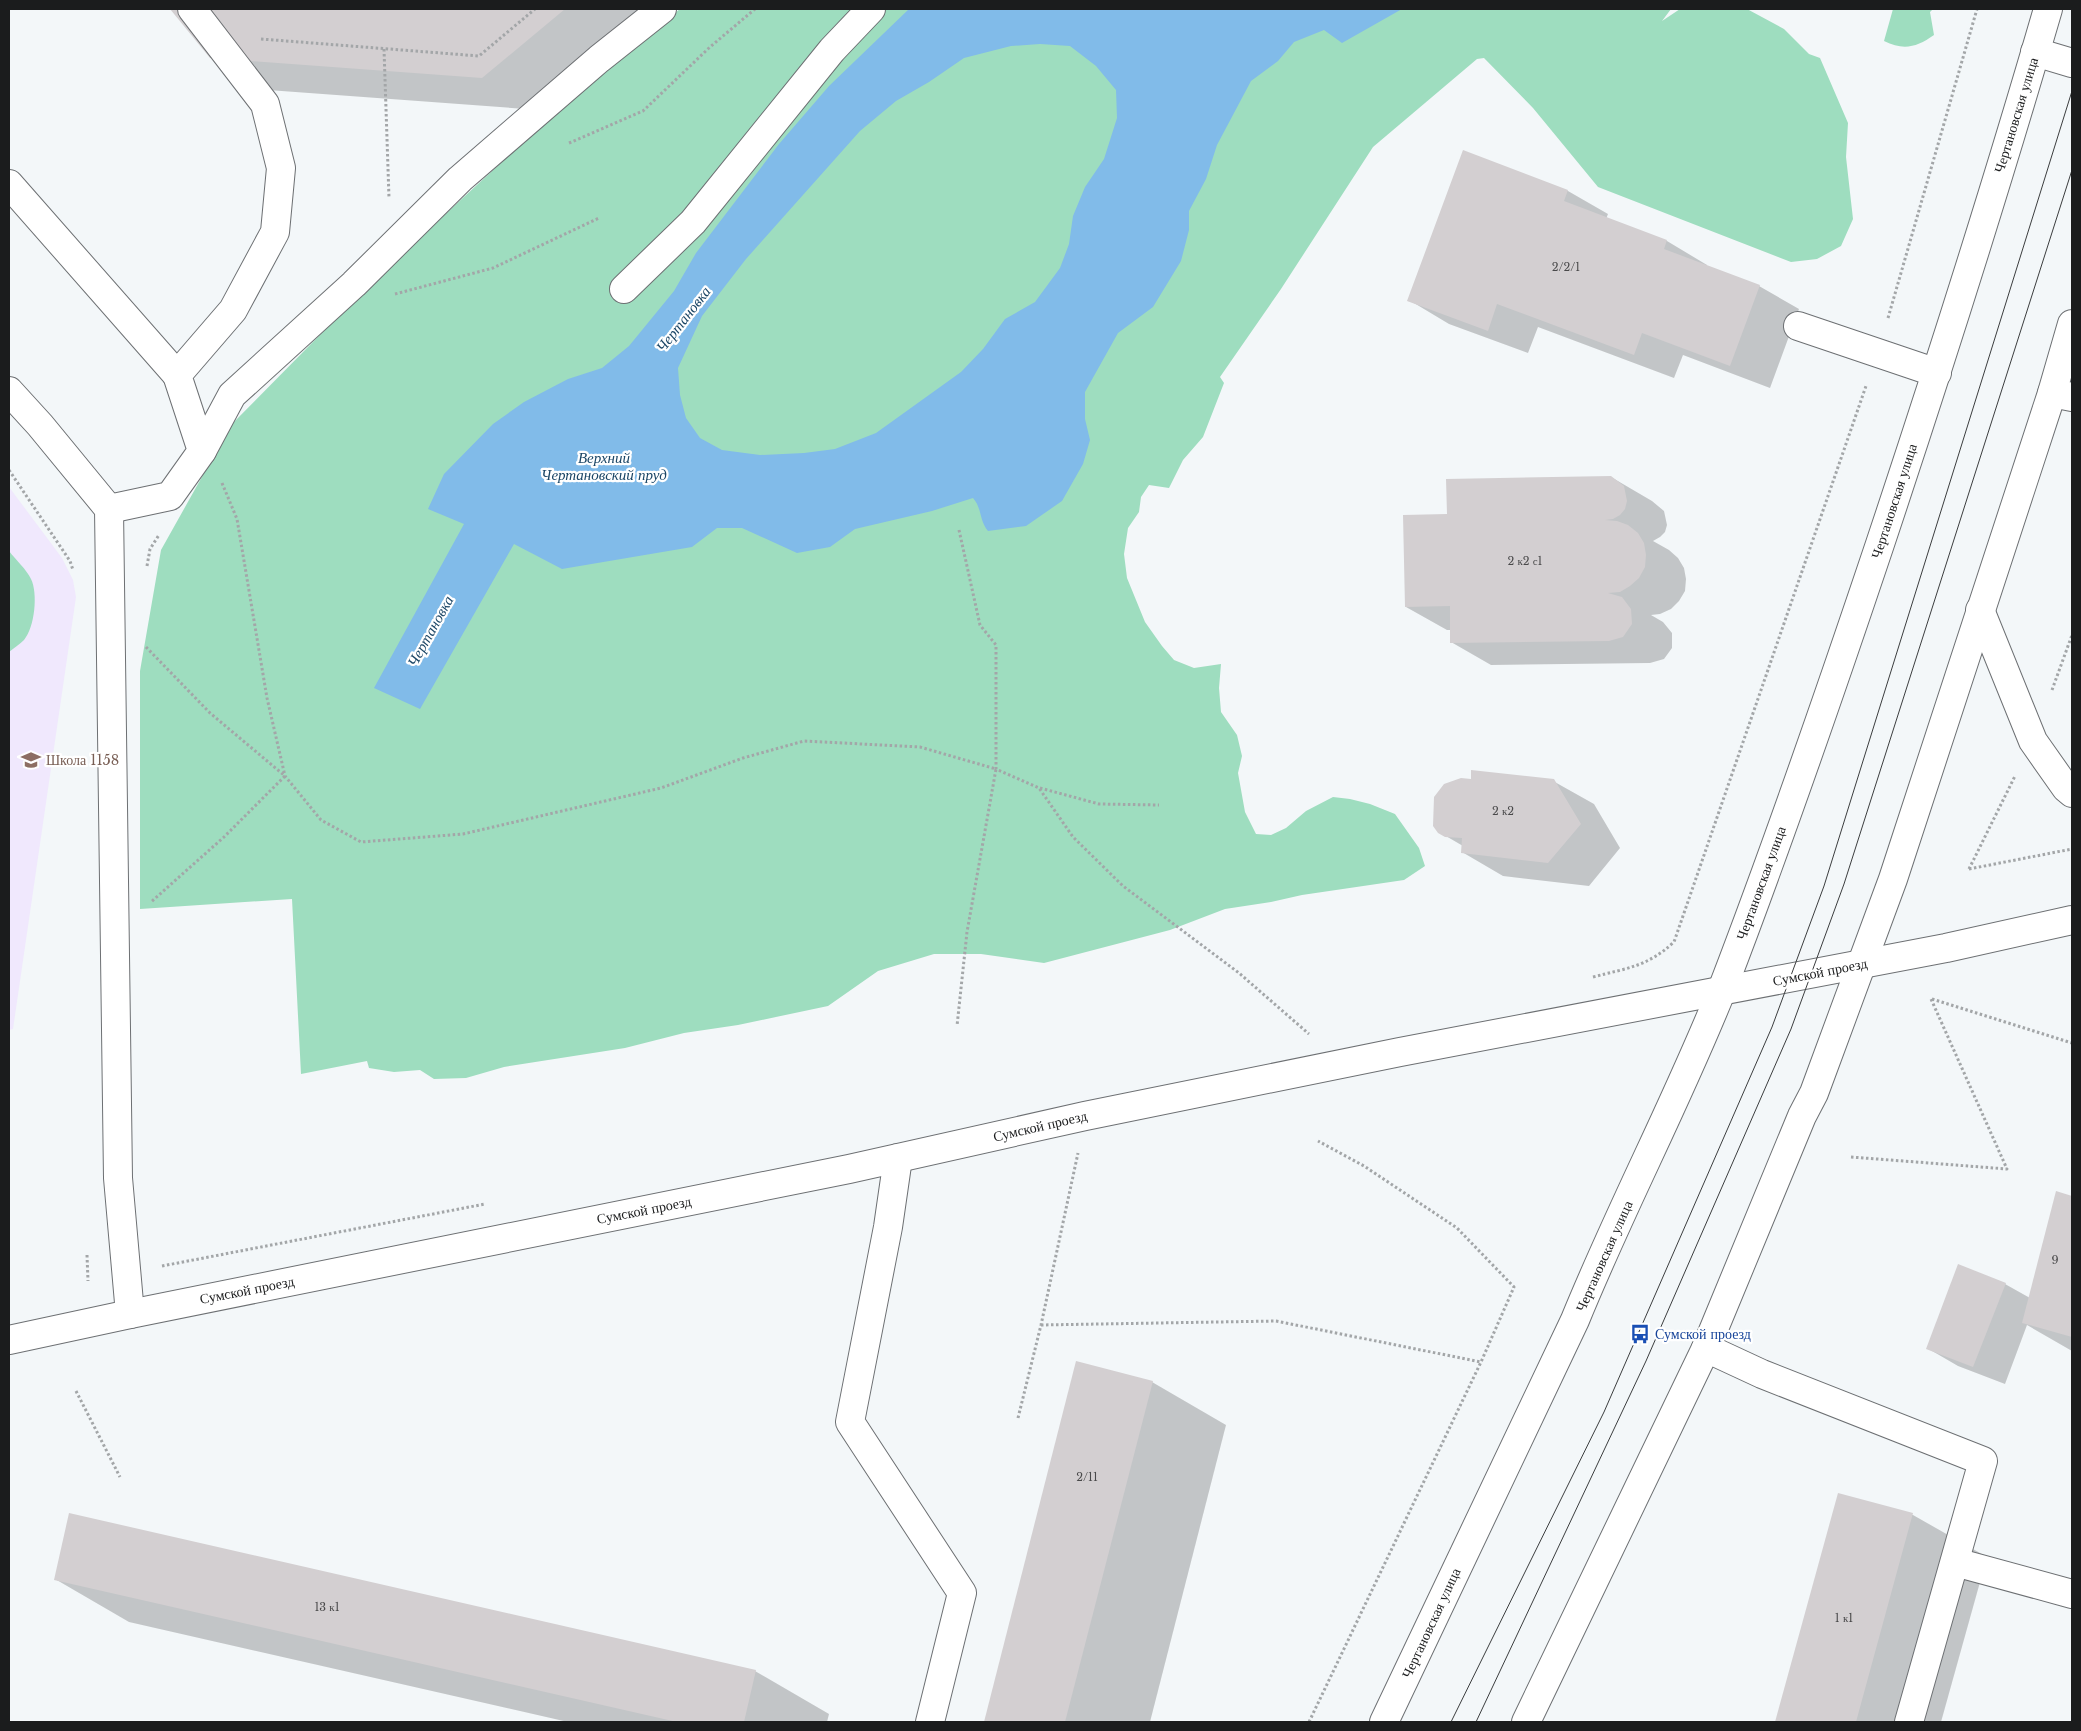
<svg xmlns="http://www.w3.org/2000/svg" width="2081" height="1731" viewBox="0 0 2081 1731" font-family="'Libre Baskerville',serif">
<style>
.education{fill:#f0e8fd}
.green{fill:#9eddbf}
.water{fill:#81bbe9;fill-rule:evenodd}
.shadow{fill:#0003}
.building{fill:#d3cfd1}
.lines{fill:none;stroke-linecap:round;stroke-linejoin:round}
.minor-casing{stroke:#6d7073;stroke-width:30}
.major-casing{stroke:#6d7073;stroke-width:30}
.path{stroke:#a3a6a8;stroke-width:3;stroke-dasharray:2.5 2.5;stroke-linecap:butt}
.minor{stroke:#fff;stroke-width:28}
.major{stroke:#fff;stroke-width:28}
.tram{stroke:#3b3d3e;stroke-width:1}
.labels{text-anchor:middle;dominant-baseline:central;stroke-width:4.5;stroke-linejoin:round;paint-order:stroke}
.number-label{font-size:11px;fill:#49494a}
.street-label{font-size:14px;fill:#1b1c1d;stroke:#fff}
.education-label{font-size:14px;fill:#785e54;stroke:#fff;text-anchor:start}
.transit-label{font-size:14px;fill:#164399;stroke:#fff;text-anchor:start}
.water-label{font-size:15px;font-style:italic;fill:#1a4565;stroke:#fff}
</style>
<rect width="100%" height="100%" fill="#f3f7f9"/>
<polygon class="education" points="9,487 62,558 73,580 76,597 13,1029 9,1030"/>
<g class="green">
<polygon points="680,9 1671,9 1662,21 1680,9 1747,9 1784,29 1809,54 1820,58 1848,123 1846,157 1853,219 1841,246 1817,259 1791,262 1598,187 1533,108 1484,58 1477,59 1373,147 1281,289 1220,377 1224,383 1203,437 1183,460 1169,488 1149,485 1141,497 1139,512 1128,528 1124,554 1127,578 1145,622 1162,646 1174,660 1194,668 1221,664 1219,688 1221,712 1237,735 1242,756 1238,773 1245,812 1256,834 1271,835 1286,828 1306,811 1333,797 1350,799 1370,804 1395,814 1419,848 1425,866 1404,880 1302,895 1271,902 1225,909 1170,930 1044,963 981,954 934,954 878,971 828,1006 738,1025 684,1033 625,1048 504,1067 466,1078 434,1079 420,1070 394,1072 369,1068 367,1061 301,1074 292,899 140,909 140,671 161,550 231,425 376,278 595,76"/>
<path d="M 1893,9 L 1933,9 L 1930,12 L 1934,35 C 1917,47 1904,51 1884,41 Z"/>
<path d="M 9,551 C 16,560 26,569 31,579 C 38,593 35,627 24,640 C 20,644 14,648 9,652 Z"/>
</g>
<path class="water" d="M 909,9 L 1402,9 L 1342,43 L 1324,30 L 1294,42 L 1278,61 L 1251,81 L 1217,145 L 1206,179 L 1189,211 L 1189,230 L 1181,261 L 1153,307 L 1118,333 L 1085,392 L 1085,419 L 1090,440 L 1083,464 L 1062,501 L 1026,526 L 988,531 C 979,520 982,508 973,498 L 932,511 L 855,529 L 830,547 L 797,553 L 742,528 L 717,528 L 692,547 L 562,569 L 514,544 L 420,709 L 374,688 L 464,524 L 428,509 L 444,474 L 493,424 L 524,402 L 568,379 L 602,368 L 629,346 L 674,291 L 696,253 L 779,144 L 829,86 ZM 1040,44 L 1070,46 L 1096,66 L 1116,90 L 1117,118 L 1104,159 L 1085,187 L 1073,216 L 1069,244 L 1060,268 L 1035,302 L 1005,319 L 983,349 L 961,372 L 876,433 L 835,449 L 804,453 L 760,455 L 722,450 L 700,438 L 686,418 L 680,395 L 678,368 L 702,316 L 746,259 L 860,131 L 896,101 L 929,82 L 964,58 L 1011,46 Z"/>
<g class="shadow">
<polygon points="171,9 661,9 539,110 268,90 210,57"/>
<polygon points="1464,152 1568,191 1608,214 1606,219 1667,241 1707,265 1707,266 1759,286 1799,309 1770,388 1683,355 1674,378 1538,327 1528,353 1449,324 1409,300"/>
<polygon points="1611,477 1652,501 1664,511 1667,525 1665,532 1660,537 1653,541 1669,550 1678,558 1684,568 1686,579 1685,591 1679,601 1671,609 1660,614 1651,615 1663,622 1672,633 1672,648 1664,659 1650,663 1491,665 1451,642 1451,630 1447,630 1406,607 1448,515"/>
<polygon points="1472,780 1553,781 1594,804 1620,848 1589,886 1503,876 1462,852 1463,846 1439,832"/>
<polygon points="2057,1193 2072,1197 2072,1351 2027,1325 2005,1384 1958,1366 1927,1348 2005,1284 2030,1298"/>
<polygon points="1077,1362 1152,1382 1226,1425 1150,1722 985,1722"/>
<polygon points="1839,1494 1913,1515 1987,1557 1941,1722 1776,1722"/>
<polygon points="55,1579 755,1671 829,1714 827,1722 568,1722 129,1622"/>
</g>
<g class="building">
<polygon points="170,9 565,9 482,78 210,58"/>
<polygon points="1463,150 1568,190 1564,201 1667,240 1664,249 1760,285 1730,366 1642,333 1634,355 1497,304 1488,331 1407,301"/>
<polygon points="1611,476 1624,486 1627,501 1625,509 1620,515 1613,519 1605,520 1617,521 1628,525 1638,533 1644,543 1646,555 1645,567 1639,578 1630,586 1620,592 1608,593 1622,597 1631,609 1632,624 1623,637 1609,641 1450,643 1450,606 1405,607 1403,515 1447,514 1446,479"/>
<polygon points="1471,770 1554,779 1581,824 1548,863 1461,853 1462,838 1445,837 1438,833 1433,826 1434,797 1444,784 1461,778 1471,779"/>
<polygon points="2056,1191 2072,1196 2072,1337 2022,1323"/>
<polygon points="1958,1264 2006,1283 1973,1367 1926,1349"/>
<polygon points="1076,1361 1153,1381 1065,1722 984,1722"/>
<polygon points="1838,1493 1913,1513 1856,1722 1775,1722"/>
<polygon points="69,1513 756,1670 744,1722 677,1722 54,1580"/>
</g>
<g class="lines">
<defs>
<g id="minor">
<polyline points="2035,52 2072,63"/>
<polyline points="9,184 177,375"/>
<polyline points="624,289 693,222 832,50 871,9"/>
<polyline points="1798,326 1937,373"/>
<polyline points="9,391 40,425 109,509 118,1178 130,1314"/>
<polyline points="2052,393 2072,397"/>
<polyline points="202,451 232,395 354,284 460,179 599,59 662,9"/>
<polyline points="109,509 170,496 202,451 177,375 233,310 275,232 281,168 265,104 192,9"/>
<polyline points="1980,610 2033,741 2066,788 2072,793"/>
<polyline points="898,1158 888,1227 850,1422 962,1593 930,1722"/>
<polyline points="9,1340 130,1314 849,1169 1085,1116 1400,1052 1946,948 2072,920"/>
<polyline points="1706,1348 1762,1374 1983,1461 1909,1722"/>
<polyline points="1955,1562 2072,1594"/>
</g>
<g id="major">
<path d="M 1384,1722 L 1575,1320 C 1621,1207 1678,1100 1723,987 C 1779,841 1830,693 1880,544 C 1939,367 1996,188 2048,9"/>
<polyline points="1526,1722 1706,1348 1802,1116 1814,1093 1893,879 2052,393 2072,324"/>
</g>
</defs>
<use href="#minor" class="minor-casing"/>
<use href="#major" class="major-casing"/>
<g class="path">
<polyline points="261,39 479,56 535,9"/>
<polyline points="384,49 389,198"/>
<polyline points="569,143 643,111 710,47 755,9"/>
<polyline points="395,294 493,268 599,218"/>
<polyline points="1888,318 1977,9"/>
<polyline points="9,470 70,561 73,570"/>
<polyline points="222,483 237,519 267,698 285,776 321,820 361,842 463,834 661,788 743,758 804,741 920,747 996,769 967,932 957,1026"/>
<polyline points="959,530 980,625 996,645 996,769 1039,788 1073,837 1123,886 1239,973 1309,1034"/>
<polyline points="147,566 150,549 159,535"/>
<polyline points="146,647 210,713 285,776 224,837 151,902"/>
<polyline points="2052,690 2072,635"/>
<polyline points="1040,788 1099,804 1159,805"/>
<polyline points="1969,869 2015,776"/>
<polyline points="1969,869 2072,849"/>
<path d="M 1593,977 C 1627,968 1647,967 1674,942 L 1866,386"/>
<polyline points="1932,999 2072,1043"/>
<polyline points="1851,1157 2007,1169 1931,999"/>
<polyline points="87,1255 88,1281"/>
<polyline points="162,1266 485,1204"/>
<polyline points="1041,1325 1276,1321 1481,1362"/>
<polyline points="76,1391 120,1477"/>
<polyline points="1018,1418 1041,1325 1078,1153"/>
<polyline points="1309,1722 1481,1362 1514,1287 1457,1228 1364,1166 1318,1141"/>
</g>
<use href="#minor" class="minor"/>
<use href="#major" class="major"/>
<g class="tram">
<polyline points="1451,1722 1604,1412 1772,1027 1824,886 2072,91"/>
<polyline points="1476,1722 1646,1361 1791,1029 1844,884 2072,170"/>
</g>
</g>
<defs>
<symbol id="school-bare" viewBox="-9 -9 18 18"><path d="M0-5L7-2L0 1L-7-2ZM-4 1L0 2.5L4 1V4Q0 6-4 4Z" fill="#8d6e63" stroke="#fff" stroke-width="2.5" paint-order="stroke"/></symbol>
<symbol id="bus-bare" viewBox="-9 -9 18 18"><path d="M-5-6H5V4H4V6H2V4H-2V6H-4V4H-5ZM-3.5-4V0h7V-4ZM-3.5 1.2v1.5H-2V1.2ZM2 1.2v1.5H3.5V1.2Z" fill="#1a4fb4" stroke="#fff" stroke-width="2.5" paint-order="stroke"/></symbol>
</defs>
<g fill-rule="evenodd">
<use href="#school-bare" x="17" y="746" width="28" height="28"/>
<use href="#bus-bare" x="1626" y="1320" width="28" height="28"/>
</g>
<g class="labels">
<g class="number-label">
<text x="1566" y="267">2/2/1</text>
<text x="1525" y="561">2 к2 с1</text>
<text x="1503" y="811">2 к2</text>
<text x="2055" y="1260">9</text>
<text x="1087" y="1477">2/11</text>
<text x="327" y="1607">13 к1</text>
<text x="1844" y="1618">1 к1</text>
</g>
<g class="street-label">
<text transform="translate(2016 115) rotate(-73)">Чертановская улица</text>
<text transform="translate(1894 501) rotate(-72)">Чертановская улица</text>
<text transform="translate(1761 883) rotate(-70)">Чертановская улица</text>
<text transform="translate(1820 972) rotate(-11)">Сумской проезд</text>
<text transform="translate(1040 1126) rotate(-13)">Сумской проезд</text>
<text transform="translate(644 1210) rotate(-11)">Сумской проезд</text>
<text transform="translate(1604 1256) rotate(-66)">Чертановская улица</text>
<text transform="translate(247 1290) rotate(-11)">Сумской проезд</text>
<text transform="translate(1431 1623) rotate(-65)">Чертановская улица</text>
</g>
<g class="education-label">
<text x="46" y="760">Школа 1158</text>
</g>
<g class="transit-label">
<text x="1655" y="1334">Сумской проезд</text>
</g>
<g class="water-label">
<text transform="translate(683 319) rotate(-52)">Чертановка</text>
<text x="604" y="457">Верхний<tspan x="604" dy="17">Чертановский пруд</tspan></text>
<text transform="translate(430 631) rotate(-61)">Чертановка</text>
</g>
</g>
<rect width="2081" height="1731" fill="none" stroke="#1b1c1d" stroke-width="20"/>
</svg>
